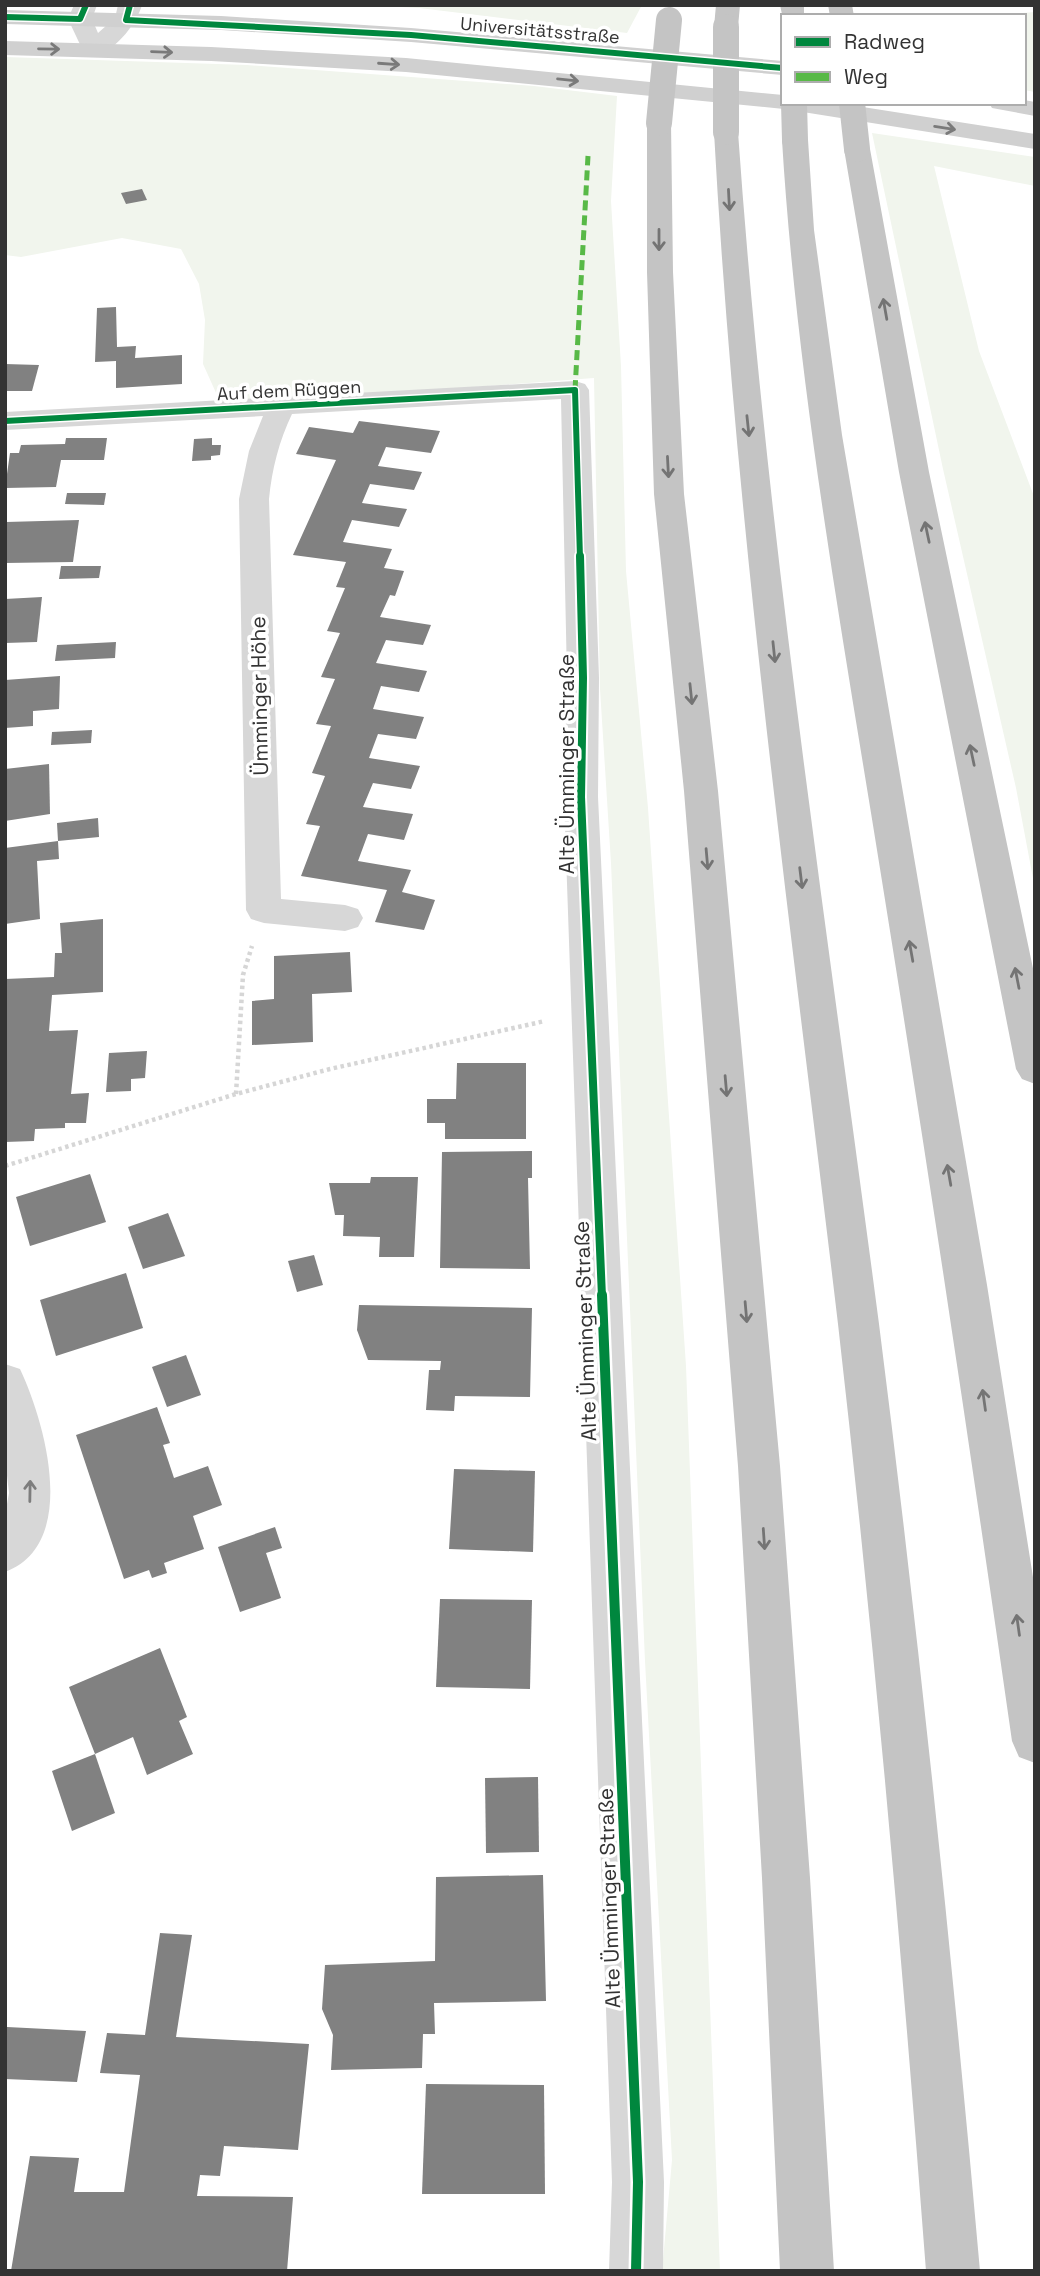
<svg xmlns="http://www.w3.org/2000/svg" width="1040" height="2276" viewBox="0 0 1040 2276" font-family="'Space Grotesk',sans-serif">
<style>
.green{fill:#f1f5ed}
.building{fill:#818181}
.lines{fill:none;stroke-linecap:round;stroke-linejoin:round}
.path{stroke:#d6d6d6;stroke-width:4.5;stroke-dasharray:3.5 3.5;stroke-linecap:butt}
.street{fill:#d7d7d7;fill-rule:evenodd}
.secondary{fill:#d0d0d0;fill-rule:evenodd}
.highway{fill:#c4c4c4;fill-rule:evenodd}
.highway-bridge{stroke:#c4c4c4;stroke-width:26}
.quiet{stroke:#58b947;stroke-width:5;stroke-dasharray:10 5;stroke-linecap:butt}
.cycleway-far2-casing{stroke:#fff;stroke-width:9}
.cycleway-far1-casing{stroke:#fff;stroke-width:12}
.cycleway-casing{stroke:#fff;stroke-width:15}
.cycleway-far2{stroke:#00873e;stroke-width:6}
.cycleway-far1{stroke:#00873e;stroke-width:8}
.cycleway{stroke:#00873e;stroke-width:10}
.oneway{stroke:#7a7a7a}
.oneway2{stroke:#747474}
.oneway3{stroke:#7d7d7d}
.labels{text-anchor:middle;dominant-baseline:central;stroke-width:7;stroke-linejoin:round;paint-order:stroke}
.far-street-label{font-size:18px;fill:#333;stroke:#fff}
.street-label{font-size:21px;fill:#333;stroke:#fff}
</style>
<rect width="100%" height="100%" fill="#fff"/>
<g class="green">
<polygon points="363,5 642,5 627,33 419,8"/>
<polygon points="1035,12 1035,92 1024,90 1024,16 917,16 998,15"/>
<polygon points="5,57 247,65 534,86 617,96 611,201 621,366 626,571 648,808 686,1366 720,2271 662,2271 672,2160 645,1661 611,863 600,689 594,378 262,403 217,395 203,364 205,320 199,284 181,249 122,238 21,257 5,255"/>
<polygon points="872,133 1035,157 1035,186 934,166 979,351 1035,499 1035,889 1016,788 943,469"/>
</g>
<g class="building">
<polygon points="142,189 147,200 126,204 121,193"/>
<polygon points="116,307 117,347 136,346 135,358 182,355 182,384 116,388 116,361 95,362 97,308"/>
<polygon points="5,364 39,365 32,391 5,391"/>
<polygon points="359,421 440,431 431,453 386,447 378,466 422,472 414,490 370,484 362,503 407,509 399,527 352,520 343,542 392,549 384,568 404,571 395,596 390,595 380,617 431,625 423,645 386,640 376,663 427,671 419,692 381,686 373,709 424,717 416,739 378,734 369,758 420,766 411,789 373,783 363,807 413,814 404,840 368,834 358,861 411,870 402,892 435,900 424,930 375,922 387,890 301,876 320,826 306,824 325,776 312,773 331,726 316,724 335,679 321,677 340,633 327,631 345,588 336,587 346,562 293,555 336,460 296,454 309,427 353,433"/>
<polygon points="66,438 107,438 104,460 61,460 56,487 5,488 10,453 19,453 21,445 65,444"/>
<polygon points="212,438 212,445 221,445 220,455 211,456 211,460 192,461 194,439"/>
<polygon points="67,493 106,493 104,505 65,504"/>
<polygon points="79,520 73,562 5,563 6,522"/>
<polygon points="61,566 101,566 99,578 59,579"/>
<polygon points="42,597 37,642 5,643 5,599"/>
<polygon points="116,642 115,658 55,661 57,645"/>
<polygon points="60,676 59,709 33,711 33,726 5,728 5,680"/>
<polygon points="92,730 91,743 51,745 52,732"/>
<polygon points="49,764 50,814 5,821 5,769"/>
<polygon points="98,818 99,837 58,841 59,859 37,861 40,919 5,924 5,848 58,841 57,823"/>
<polygon points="103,919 103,992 52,995 49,1031 78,1030 71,1094 89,1093 86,1123 65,1123 65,1128 35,1129 34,1141 5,1142 5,979 54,977 55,953 62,953 60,923"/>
<polygon points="350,952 352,992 312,994 313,1042 252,1045 252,1001 274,999 274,956"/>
<polygon points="147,1051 145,1078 131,1079 131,1091 106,1092 109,1053"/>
<polygon points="457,1063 526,1063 526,1139 445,1139 445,1123 427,1123 427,1099 456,1099"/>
<polygon points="532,1151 532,1178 528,1178 530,1269 440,1268 442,1152"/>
<polygon points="90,1174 106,1222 30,1246 16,1197"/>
<polygon points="371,1177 418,1177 414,1257 379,1257 380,1237 343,1236 344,1215 335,1215 329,1183 370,1183"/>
<polygon points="168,1213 185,1256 143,1269 128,1227"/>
<polygon points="314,1255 323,1285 297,1292 288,1261"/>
<polygon points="126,1273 143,1328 56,1356 40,1300"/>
<polygon points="359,1305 532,1308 530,1397 455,1396 454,1411 426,1410 429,1370 440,1370 441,1361 368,1360 357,1330"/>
<polygon points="186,1355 201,1395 167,1407 152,1367"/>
<polygon points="157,1407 170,1443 163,1445 174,1478 208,1466 222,1505 193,1516 204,1549 164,1563 167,1573 152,1578 149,1570 124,1579 76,1435"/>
<polygon points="454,1469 535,1471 533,1552 449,1549"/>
<polygon points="275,1527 282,1548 266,1553 281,1598 240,1612 218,1547"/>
<polygon points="440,1599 532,1600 530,1689 436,1687"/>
<polygon points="160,1648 187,1717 179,1721 193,1754 147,1775 133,1737 95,1754 69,1687"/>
<polygon points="95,1754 115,1813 72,1831 52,1771"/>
<polygon points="538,1777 539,1852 486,1853 485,1778"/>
<polygon points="543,1875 546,2001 434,2003 435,2034 423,2034 422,2068 331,2070 333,2035 322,2009 325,1965 435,1961 436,1877"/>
<polygon points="160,1933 192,1935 176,2037 309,2044 298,2150 224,2146 220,2176 200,2175 197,2196 293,2197 287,2271 11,2271 30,2156 79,2158 74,2192 124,2192 140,2075 100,2073 107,2033 145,2035"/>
<polygon points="7,2027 86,2031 77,2082 5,2079"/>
<polygon points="426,2084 544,2085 545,2194 422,2194"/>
</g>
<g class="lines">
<g class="path">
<polyline points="236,1094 243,975 252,946"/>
<polyline points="5,1166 236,1094 330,1069 545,1021"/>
</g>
<g class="street">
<path d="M 74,5 L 97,5 L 92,19 L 98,33 L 115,18 L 118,5 L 142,5 C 136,26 108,61 85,55 L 68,19 Z"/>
<path d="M 575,381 L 585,384 L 589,390 L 599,678 L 598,797 L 664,2182 L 663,2271 L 609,2271 L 612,2182 L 564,797 L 567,678 L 561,399 L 292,414 C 279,441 272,469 269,499 L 281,899 L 345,905 L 358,909 L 363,918 L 358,927 L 345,931 L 264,923 L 251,919 L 246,910 L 239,499 L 249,451 L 263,416 L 5,430 L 5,412 Z"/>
<path d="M 5,1364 L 20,1369 C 45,1422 80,1544 5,1572 L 5,1515 L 9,1493 L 5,1458 Z"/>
</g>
<g class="secondary">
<polygon points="5,10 221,16 411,28 783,61 783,75 411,42 221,30 5,24"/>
<polygon points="5,41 211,47 406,58 783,95 783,103 837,103 1035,134 1035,149 784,109 406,72 211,61 5,55"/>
<polygon points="1024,100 1035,102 1035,116 992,108 989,103 1024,103"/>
</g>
<g class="highway">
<polygon points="716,5 740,5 738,27 734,32 718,32 714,27"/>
<polygon points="780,5 804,5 804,16 783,16 783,19"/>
<polygon points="828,5 852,5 854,16 830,16"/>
<polygon points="659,116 668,118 671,123 673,272 684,494 718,791 780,1466 810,1878 834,2271 780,2271 762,1878 738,1466 684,791 654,494 647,272 647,123 650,118"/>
<path d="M 726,125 L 735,127 L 738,132 C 766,532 827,927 879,1324 C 919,1639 952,1955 980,2271 L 926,2271 C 902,1955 874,1639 838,1324 C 791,927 736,532 714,132 L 717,127 Z"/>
<path d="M 795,132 L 804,135 L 808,140 L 814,230 L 842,435 L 987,1285 L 1035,1590 L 1035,1763 L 1019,1757 L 1012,1741 C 971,1454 928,1167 882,881 C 843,637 797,386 782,140 L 786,135 Z"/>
<polygon points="857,141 866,144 870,149 929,472 1035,978 1035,1084 1022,1079 1016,1069 899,472 844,149 848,144"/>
</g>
<g class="highway-bridge">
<polyline points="726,27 726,132"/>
<polyline points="794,103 795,140"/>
<polyline points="852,103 857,149"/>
<polyline points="659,123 669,20"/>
</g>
<polyline class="quiet" points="575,390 588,156"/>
<defs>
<g id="cycleway-far2">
<polyline points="130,5 126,20 411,35 783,68"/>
<polyline points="5,17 80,19 86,5"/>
<polyline points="5,421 575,390 580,558"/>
</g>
<polyline id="cycleway-far1" points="580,556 583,678 581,797 602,1297"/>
<polyline id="cycleway" points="602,1295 638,2182 636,2271"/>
</defs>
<use href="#cycleway-far2" class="cycleway-far2-casing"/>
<use href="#cycleway-far1" class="cycleway-far1-casing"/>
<use href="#cycleway" class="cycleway-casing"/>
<use href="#cycleway-far2" class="cycleway-far2"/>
<use href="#cycleway-far1" class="cycleway-far1"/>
<use href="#cycleway" class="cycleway"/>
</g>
<defs><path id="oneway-shaft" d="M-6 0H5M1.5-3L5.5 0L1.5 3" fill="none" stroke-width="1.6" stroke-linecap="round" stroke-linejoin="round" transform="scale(1.75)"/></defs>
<g class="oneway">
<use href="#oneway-shaft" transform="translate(49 49) rotate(1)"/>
<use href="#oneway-shaft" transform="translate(162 52) rotate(2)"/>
<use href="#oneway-shaft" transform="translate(389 64) rotate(4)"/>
<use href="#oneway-shaft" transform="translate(568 80) rotate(6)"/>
<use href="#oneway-shaft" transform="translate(945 128) rotate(9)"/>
</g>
<g class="oneway2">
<use href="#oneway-shaft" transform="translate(729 200) rotate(87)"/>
<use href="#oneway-shaft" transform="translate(659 240) rotate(90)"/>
<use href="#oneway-shaft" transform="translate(885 309) rotate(-100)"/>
<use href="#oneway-shaft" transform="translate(748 426) rotate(84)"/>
<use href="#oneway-shaft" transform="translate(668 467) rotate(87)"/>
<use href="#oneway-shaft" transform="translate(927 532) rotate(-102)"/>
<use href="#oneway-shaft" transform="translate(774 652) rotate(84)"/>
<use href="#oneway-shaft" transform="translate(691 694) rotate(84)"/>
<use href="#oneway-shaft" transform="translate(972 755) rotate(-102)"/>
<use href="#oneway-shaft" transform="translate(707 859) rotate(85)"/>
<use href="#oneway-shaft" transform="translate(801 878) rotate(83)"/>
<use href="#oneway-shaft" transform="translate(911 951) rotate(-100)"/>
<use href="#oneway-shaft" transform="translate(1017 978) rotate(-101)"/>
<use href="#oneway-shaft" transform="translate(726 1086) rotate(85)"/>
<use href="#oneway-shaft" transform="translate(949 1175) rotate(-100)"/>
<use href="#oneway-shaft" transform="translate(746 1312) rotate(85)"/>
<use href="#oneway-shaft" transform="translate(984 1400) rotate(-98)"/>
<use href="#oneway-shaft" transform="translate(764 1539) rotate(86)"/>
<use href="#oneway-shaft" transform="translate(1018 1625) rotate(-98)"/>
</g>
<use class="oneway3" href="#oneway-shaft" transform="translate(30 1491) rotate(-89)"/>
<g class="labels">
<g class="far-street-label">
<text transform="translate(540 30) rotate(5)">Universitätsstraße</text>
<text transform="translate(289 390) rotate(-3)">Auf dem Rüggen</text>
</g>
<g class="street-label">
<text transform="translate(259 696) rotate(-91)">Ümminger Höhe</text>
<text transform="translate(566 764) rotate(-90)">Alte Ümminger Straße</text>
<text transform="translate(585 1331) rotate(-92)">Alte Ümminger Straße</text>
<text transform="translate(609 1898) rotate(-92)">Alte Ümminger Straße</text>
</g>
</g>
<rect width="1040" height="2276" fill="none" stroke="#333333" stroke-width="14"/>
<rect x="781" y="14" width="245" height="91" fill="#ffffff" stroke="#adadad" stroke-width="2"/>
<rect x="795" y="37" width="35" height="10" fill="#00873e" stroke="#adadad" stroke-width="2"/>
<text x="844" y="49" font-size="21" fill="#333333">Radweg</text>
<rect x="795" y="72" width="35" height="10" fill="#58b947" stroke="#adadad" stroke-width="2"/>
<text x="844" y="84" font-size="21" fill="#333333">Weg</text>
</svg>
